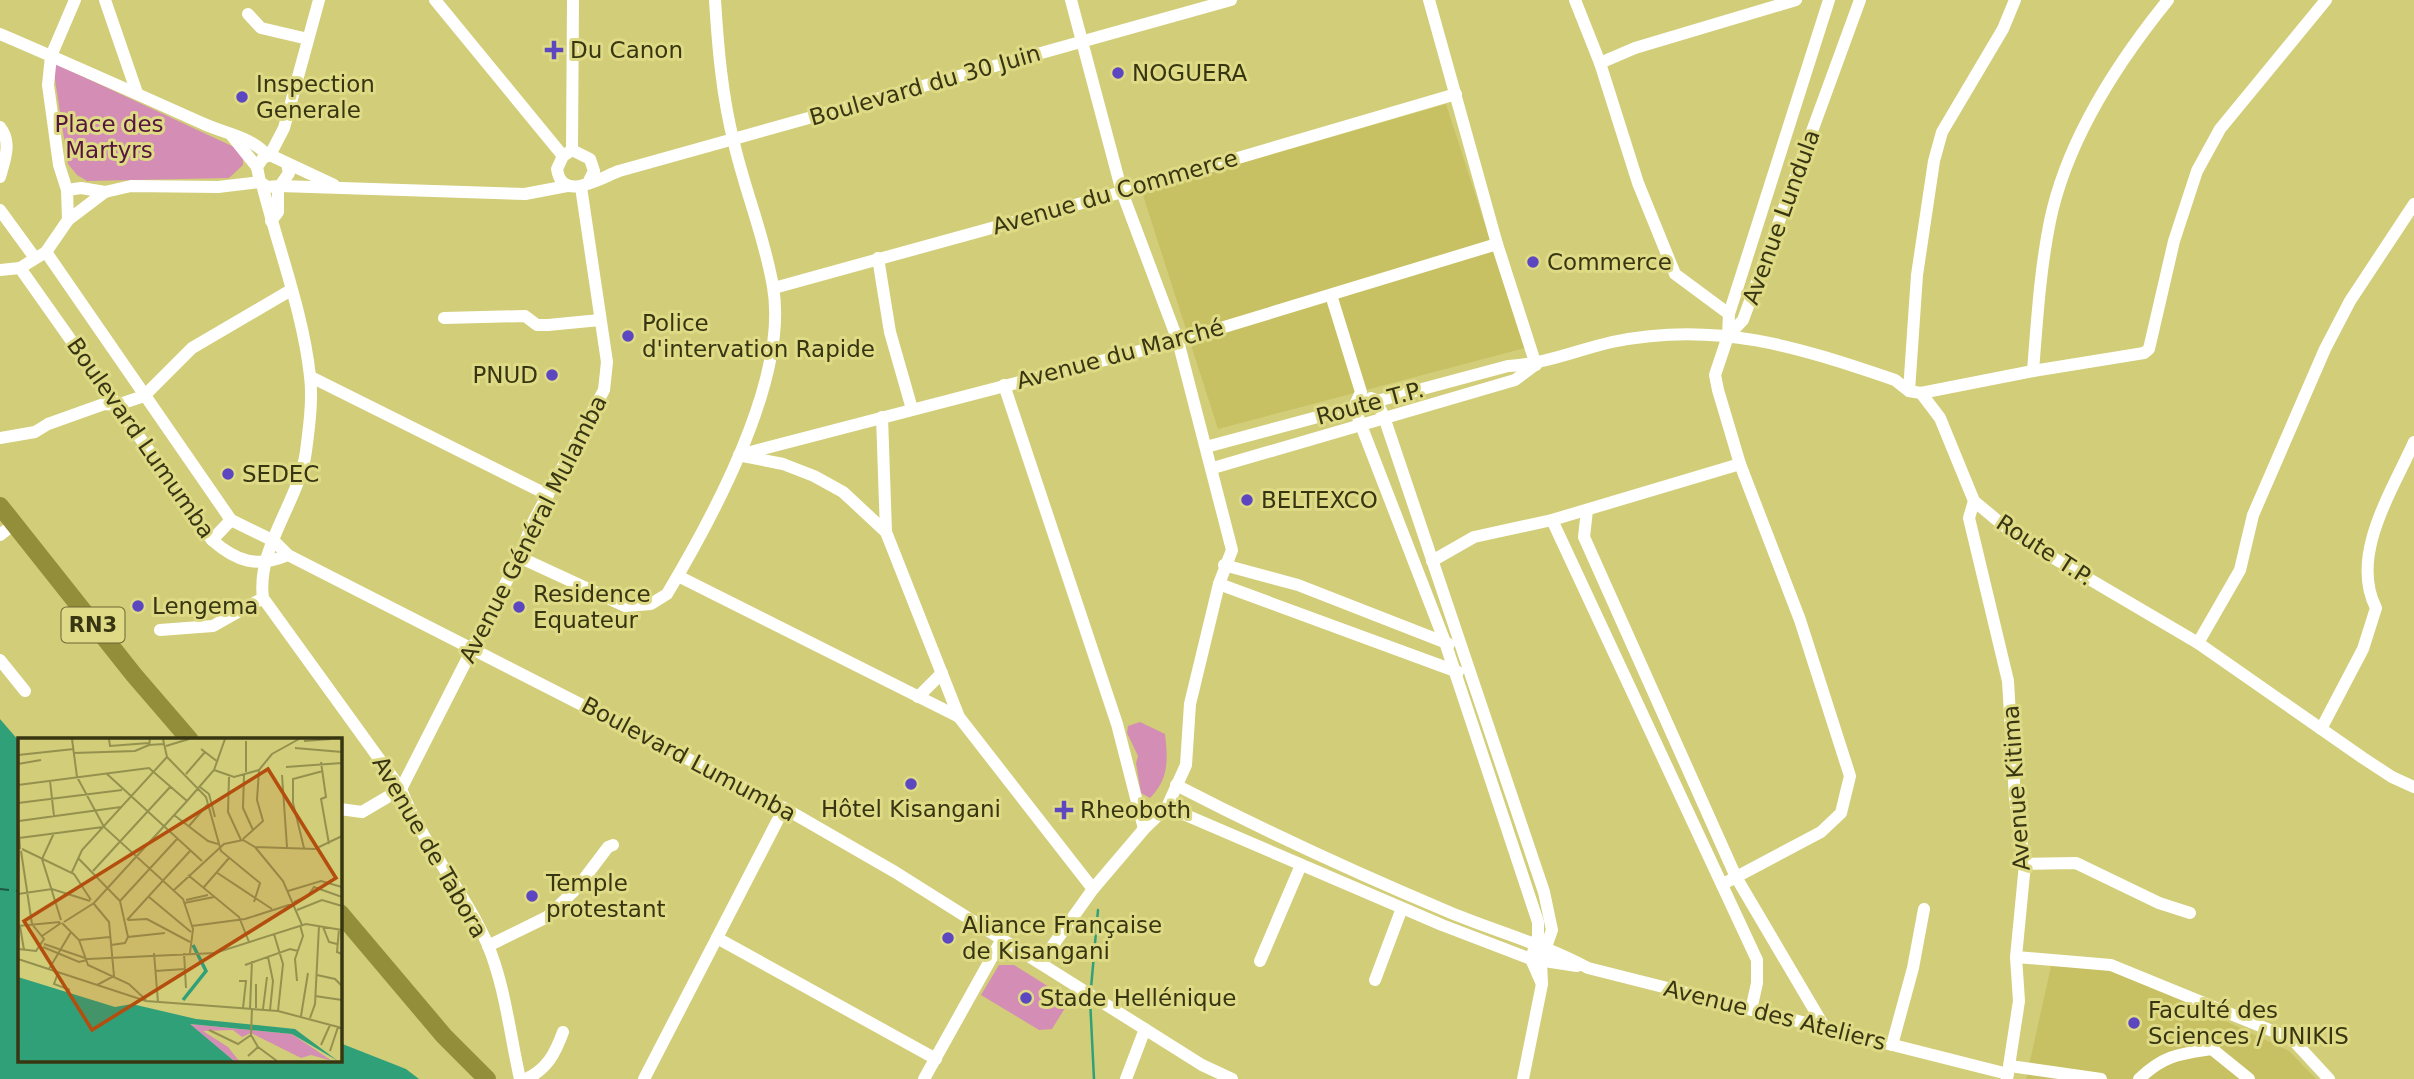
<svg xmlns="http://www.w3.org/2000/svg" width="2414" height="1079" viewBox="0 0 2414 1079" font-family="'DejaVu Sans',sans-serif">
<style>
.built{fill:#c7c163}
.green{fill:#d48eb5}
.water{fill:#30a079}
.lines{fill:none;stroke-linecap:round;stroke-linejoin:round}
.stream{stroke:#30a079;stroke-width:2.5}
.ferry{stroke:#1d5742;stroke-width:2;stroke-dasharray:9 7;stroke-linecap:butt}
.minor{stroke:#fff;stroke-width:12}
.highway{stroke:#938e39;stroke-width:18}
.poi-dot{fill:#5c47c0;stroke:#dfda85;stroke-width:2.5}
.labels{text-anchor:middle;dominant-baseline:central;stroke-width:6;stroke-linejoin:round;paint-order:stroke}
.shield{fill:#dfda85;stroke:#6a6734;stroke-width:2}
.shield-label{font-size:21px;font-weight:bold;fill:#383612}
.poi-label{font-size:23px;fill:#383612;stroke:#dfda85;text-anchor:start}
.street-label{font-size:23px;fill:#383612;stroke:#dfda85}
.park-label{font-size:23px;fill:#55153e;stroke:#dfda85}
.inset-river{fill:none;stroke:#30a079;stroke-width:3.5}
.inset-road{fill:none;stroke:#94914f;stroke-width:2}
.view{fill:#b34e0e;fill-opacity:0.15;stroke:#b34e0e;stroke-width:3.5}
.inset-edge{fill:none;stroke:#383612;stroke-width:3.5}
</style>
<rect width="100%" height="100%" fill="#d2cd78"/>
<g class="built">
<polygon points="1446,104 1525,348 1218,429 1142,192"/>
<polygon points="2052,962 2114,971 2170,995 2289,1051 2316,1079 2026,1079"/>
</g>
<g class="green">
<polygon points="56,64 234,147 243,156 243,165 229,178 87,181 77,175 68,164 53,67"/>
<path d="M 1140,722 L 1165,734 C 1168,760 1169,779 1150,798 L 1141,793 L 1136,763 L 1138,756 L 1127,733 L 1128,726 Z"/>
<polygon points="999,965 1014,965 1070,1000 1052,1029 1039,1030 981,995"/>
</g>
<polygon class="water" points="0,719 19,741 19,1060 340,1060 340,1043 406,1069 419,1079 0,1079"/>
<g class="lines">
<g class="stream">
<polyline points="1091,988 1098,910"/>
<polyline points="1090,999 1094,1079"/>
</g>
<polyline class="ferry" points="0,889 19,891"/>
<g class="minor">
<polyline points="105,0 137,93"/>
<polyline points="435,0 563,156"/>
<polyline points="1429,0 1497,244 1536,365"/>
<polyline points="1575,0 1600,63 1638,183 1675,274 1729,314"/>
<polyline points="248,14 261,28 308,39"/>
<path d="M 0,34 C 68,63 135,93 202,123 C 225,134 251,136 268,156"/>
<polyline points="1600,63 1635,48 1796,0"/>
<path d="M 0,127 C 12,142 5,159 0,177"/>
<polyline points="232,136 257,167"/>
<polyline points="572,150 573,0"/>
<polyline points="270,155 284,128 319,0"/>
<polyline points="287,164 289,173 280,186 267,187 260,182 257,167 263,158 270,155 334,185"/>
<path d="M 588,183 L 594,171 L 590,159 L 572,150 L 563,156 L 557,169 C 562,203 600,178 619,171 L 1231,0"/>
<path d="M 262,184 C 278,248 303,312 310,376 C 313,399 309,428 306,451 C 300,500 256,548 263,598 L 401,789 C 422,844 463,889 487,943 C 505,985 510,1035 520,1079"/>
<polyline points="280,186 525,194 567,186"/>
<polyline points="67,190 81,188 105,192 131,186 218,187 260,182"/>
<polyline points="0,210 35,258"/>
<polyline points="68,220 105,192"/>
<polyline points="271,221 278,212 278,187"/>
<polyline points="46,252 231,520 274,541 288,555 784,808 895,872 1202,1065 1232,1079"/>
<polyline points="878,258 890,332 912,409"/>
<path d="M 20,268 L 212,540 C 237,562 257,568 288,555"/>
<polyline points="0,270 20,268 46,252 68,220 67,190 59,165 48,85 51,56 75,0"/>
<polyline points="774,288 1122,192 1456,94"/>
<polyline points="1331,295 1361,392 1354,407 1445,642 1538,922 1538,936 1531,959 1542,984"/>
<polyline points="444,318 525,316 537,325 548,325 600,320"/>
<polyline points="1728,336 1743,320 1860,0"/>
<path d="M 2033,371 C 2037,321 2040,270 2050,221 C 2067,139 2117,63 2168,0"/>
<polyline points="311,377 548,495"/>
<polyline points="1004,385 1117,724 1144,829"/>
<polyline points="1909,391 1917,275 1934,161 1942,132 2003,29 2015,0"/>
<polyline points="1921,393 2033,371 2144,353 2149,349 2174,241 2197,171 2220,129 2326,0"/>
<polyline points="1371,398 1376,400 1384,417 1544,892 1552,930 1541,961 1542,984 1523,1079"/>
<polyline points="882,417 886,532"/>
<polyline points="0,438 35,432 48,424 104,404 117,405 144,396 192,348 291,290"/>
<path d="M 1206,447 L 1508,366 C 1545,364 1577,350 1612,342 C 1716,320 1798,347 1895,380 L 1909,391 L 1921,393 L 1940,418 L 1974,501 L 2016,536 L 2198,643 L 2363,758 L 2392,777 L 2414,787"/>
<polyline points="739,455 1178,341 1497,244"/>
<polyline points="743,456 783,464 814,476 843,492 886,532 959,717 1093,889"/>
<polyline points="1213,468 1515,380 1535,365"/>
<polyline points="1974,501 1969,518 2008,681 2015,799 2025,864 2016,957 2019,1001 2007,1079"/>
<polyline points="1587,510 1584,537 1736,877 1825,1028"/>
<polyline points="1552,520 1757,960 1757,983 1751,1010"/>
<polyline points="0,535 14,524"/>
<polyline points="212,540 231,520"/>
<path d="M 519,557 L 625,606 L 651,604 L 667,594 C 713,517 789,378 773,287 C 765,238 745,191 734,143 C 722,96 718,48 715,0"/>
<polyline points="1432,561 1474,537 1552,520 1740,464"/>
<polyline points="1224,565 1298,585 1449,644"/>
<polyline points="678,576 959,717"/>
<polyline points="1219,584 1458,672"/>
<polyline points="160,630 213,626 263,598"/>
<polyline points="2198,643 2240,570 2253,515 2325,349 2350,301 2414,204"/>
<polyline points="0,660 25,691"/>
<polyline points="918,697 942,673"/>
<path d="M 2321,729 L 2363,649 L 2376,608 C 2349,555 2393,490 2414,442"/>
<path d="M 1176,785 C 1265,831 1356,873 1449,912 C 1497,932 1541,943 1588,968 L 2008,1074"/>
<polyline points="1167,807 1442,925 1531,959 1577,966"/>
<polyline points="340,809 362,812 401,789 519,557 533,522 604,390 607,362 581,187"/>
<polyline points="2025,864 2076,863 2159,903 2190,913"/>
<polyline points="1723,884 1821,832 1841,813 1850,776 1800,620 1740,464 1718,390 1715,375 1728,336 1729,314 1829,0"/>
<polyline points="717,938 936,1059"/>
<polyline points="488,946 547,917 577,888 608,847 613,845"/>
<polyline points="2016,957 2111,965 2292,1039 2329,1079"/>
<polyline points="1260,961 1301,865"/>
<polyline points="1041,962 1093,889 1144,829 1167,807 1186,765 1190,704 1219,584 1232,550 1178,341 1122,192 1071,0"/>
<polyline points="1375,980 1402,908"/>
<polyline points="1892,1045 1913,968 1924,909"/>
<polyline points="2010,1066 2101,1079"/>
<path d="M 526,1079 C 547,1069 555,1054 563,1032"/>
<polyline points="644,1079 784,808"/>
<polyline points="924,1079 1002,939"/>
<polyline points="1126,1079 1145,1029"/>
<path d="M 2139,1079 C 2164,1055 2179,1054 2212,1049 L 2249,1079"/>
</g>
<g class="highway">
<polyline points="0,506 134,675 190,740"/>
<polyline points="340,913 444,1036 487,1079"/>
</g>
</g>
<g class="poi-dot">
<path d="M550.5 39.5h7v7h7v7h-7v7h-7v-7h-7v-7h7z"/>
<circle cx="1118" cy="73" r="7"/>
<circle cx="242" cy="97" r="7"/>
<circle cx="1533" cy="262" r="7"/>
<circle cx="628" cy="336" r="7"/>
<circle cx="552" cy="375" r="7"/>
<circle cx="228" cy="474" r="7"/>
<circle cx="1247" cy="500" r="7"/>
<circle cx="138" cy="606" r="7"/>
<circle cx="519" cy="607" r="7"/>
<circle cx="911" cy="784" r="7"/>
<path d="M1060.5 799.5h7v7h7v7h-7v7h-7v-7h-7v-7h7z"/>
<circle cx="532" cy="896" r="7"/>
<circle cx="948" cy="938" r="7"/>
<circle cx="1026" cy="998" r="7"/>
<circle cx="2134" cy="1023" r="7"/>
</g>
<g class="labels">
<rect class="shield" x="61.5" y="607.5" width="63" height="35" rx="5"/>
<g class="shield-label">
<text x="93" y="625">RN3</text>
</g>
<g class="poi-label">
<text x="570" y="50">Du Canon</text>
<text x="1132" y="73">NOGUERA</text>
<text x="256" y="84">Inspection<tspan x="256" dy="26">Generale</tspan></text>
<text x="1547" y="262">Commerce</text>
<text x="642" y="323">Police<tspan x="642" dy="26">d'intervation Rapide</tspan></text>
<text x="538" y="375" text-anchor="end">PNUD</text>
<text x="242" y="474">SEDEC</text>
<text x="1261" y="500">BELTEXCO</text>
<text x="533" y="594">Residence<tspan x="533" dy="26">Equateur</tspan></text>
<text x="152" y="606">Lengema</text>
<text x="911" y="809" text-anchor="middle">Hôtel Kisangani</text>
<text x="1080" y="810">Rheoboth</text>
<text x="546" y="883">Temple<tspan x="546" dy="26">protestant</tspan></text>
<text x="962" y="925">Aliance Française<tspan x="962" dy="26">de Kisangani</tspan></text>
<text x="1040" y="998">Stade Hellénique</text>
<text x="2148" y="1010">Faculté des<tspan x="2148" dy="26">Sciences / UNIKIS</tspan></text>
</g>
<g class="street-label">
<text transform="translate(925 85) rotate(-16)">Boulevard du 30 Juin</text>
<text transform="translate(1115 192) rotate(-16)">Avenue du Commerce</text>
<text transform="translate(1781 217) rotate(-70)">Avenue Lundula</text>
<text transform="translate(1120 354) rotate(-15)">Avenue du Marché</text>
<text transform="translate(1370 403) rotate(-15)">Route T.P.</text>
<text transform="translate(141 438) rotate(55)">Boulevard Lumumba</text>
<text transform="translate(533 529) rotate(-63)">Avenue Général Mulamba</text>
<text transform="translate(2045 550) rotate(33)">Route T.P.</text>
<text transform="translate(689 759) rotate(28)">Boulevard Lumumba</text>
<text transform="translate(2016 788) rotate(-94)">Avenue Kitima</text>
<text transform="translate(430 847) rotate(60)">Avenue de Tabora</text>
<text transform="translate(1775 1015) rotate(14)">Avenue des Ateliers</text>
</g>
<g class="park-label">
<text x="109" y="124">Place des<tspan x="109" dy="26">Martyrs</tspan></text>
</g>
</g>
<g transform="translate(18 738)">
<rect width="324" height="324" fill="#d2cd78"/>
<path d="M 171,286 L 274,296 L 314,323 L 293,317 L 283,320 L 233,295 L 224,299 L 215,292 L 185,293 L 210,309 L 221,323 L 216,323 Z" fill="#d48eb5"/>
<path d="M 0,239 L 97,269 L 114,266 L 178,281 L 277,291 L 320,323 L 274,296 L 172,286 L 216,323 L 0,323 Z" fill="#30a079"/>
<path class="inset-river" d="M 165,262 L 188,233 L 175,207M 0,303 L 73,267"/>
<path class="inset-road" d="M 54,1 L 59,39 L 86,89 L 165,161 L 175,191 L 172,215M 91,1 L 92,8 L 131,5M 132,1 L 131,7 L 146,6M 228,3 L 228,34M 286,3 L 313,1M 148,8 L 171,1M 277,10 L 324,14M 183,11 L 200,24M 56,15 L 117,13 L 131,7M 0,17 L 56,11M 149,19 L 188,59 L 203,113 L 242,145 L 236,164M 303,24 L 308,59 L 303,61 L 311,106M 0,26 L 23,22M 268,29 L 324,25M 196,32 L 216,39 L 241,32M 89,36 L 184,123M 168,36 L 187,14M 226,37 L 225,70 L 235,92M 264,37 L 269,109M 211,39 L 210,74 L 223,102M 32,43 L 36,78M 0,47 L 131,30 L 169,63M 182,49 L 191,56 L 197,79M 0,65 L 104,52M 156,77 L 190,103 L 200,106M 0,83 L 2,111M 1,83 L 103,69M 171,88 L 190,66M 36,95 L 24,121 L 43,182M 1,100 L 85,89M 225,101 L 245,83 L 239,62 L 241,32 L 254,16 L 281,1M 237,109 L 265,143 L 284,187M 286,110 L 275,65 L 275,41 L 305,33M 4,111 L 56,136 L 73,162M 60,120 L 102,163 L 110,199M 75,133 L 153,48M 54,134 L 64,112 L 149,19 L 145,1M 198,134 L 254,171M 170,137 L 221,179 L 231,204M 186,149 L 211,120M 156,152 L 206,106 L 225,102 L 237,109 L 297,111 L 324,98M 270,153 L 303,143 L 324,149M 0,156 L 34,151 L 72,163M 131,159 L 173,194M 168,162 L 190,157M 102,163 L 159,101M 276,164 L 290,158 L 296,149 L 324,159M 166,165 L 196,159M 76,166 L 91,184 L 96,238 L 79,247M 279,172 L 304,162 L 324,168M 109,182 L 172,113M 110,182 L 129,181 L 172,204M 46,184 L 76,165 L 169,63 L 196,32 L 207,1M 44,185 L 61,202 L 70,227 L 111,246 L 128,262M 0,188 L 42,184M 2,188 L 6,212M 174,188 L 227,181 L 277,165M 305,189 L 311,204 L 319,206M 321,191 L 319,214 L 324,216M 256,196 L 265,226 L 260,273M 24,198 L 43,185M 61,202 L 92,199M 26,206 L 70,221 L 197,215 L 288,186 L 324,192M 93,207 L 107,205 L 110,199 L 147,195M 25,209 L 61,224 L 69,222M 0,211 L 18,213 L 26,201 L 14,186 L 3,113M 136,215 L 140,264M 166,215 L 168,250M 250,219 L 255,243 L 252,272M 0,221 L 128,263 L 260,273 L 324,290M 227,227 L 272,211 L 280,213M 31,231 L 53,194M 137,233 L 167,231M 40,235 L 36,246 L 52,252M 299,237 L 317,241 L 324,248M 221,243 L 228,243 L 225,270M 279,243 L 277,221 L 285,198 L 282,187M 297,258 L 324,262M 232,270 L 234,223M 234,270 L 233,297 L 240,309M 238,270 L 238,246M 245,271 L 249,239M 283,278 L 290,235M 292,280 L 297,266 L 301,188M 191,292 L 220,306 L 233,297M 303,307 L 312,287M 312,313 L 320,289M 230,318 L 240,309 L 259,323"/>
<path class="view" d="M 250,31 L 318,140 L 74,292 L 6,183 Z"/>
<rect width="324" height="324" class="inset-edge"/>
</g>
</svg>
